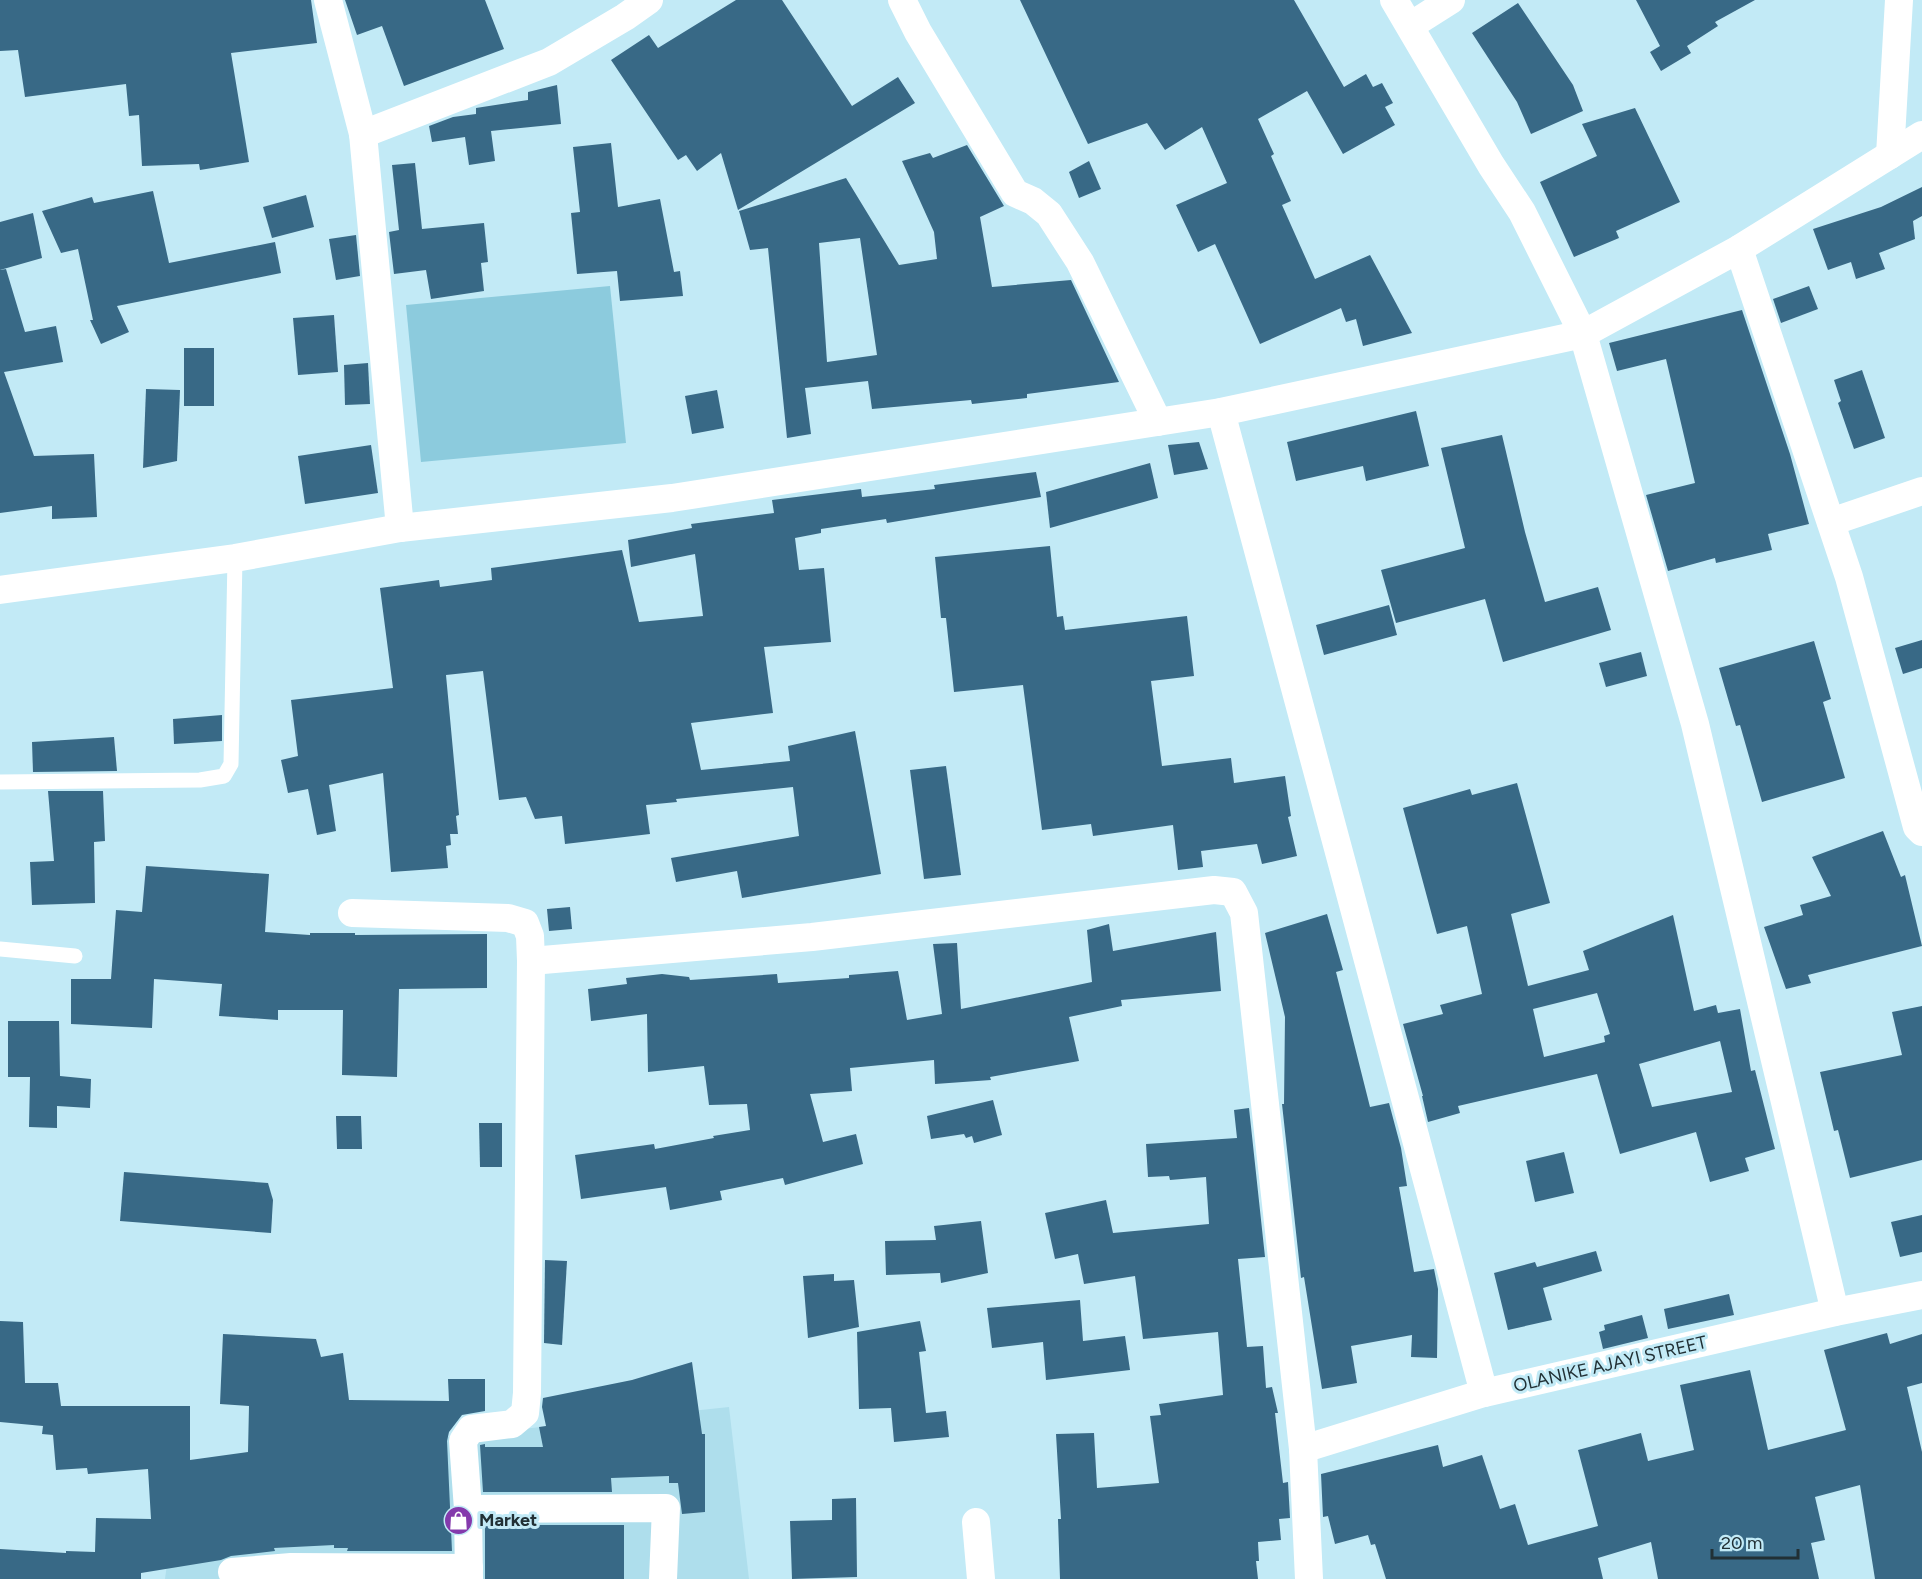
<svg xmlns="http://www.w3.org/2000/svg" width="1922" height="1579" viewBox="0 0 1922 1579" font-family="Figtree,sans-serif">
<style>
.built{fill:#aedeec}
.green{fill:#8ccbdd}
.building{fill:#386986;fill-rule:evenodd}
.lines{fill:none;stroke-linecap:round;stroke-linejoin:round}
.lane{stroke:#fff;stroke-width:15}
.street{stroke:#fff;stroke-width:28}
.labels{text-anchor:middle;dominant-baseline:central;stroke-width:6;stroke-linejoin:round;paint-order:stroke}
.street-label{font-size:18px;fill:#213035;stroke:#c2eaf6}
.poi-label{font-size:18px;font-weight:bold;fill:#213035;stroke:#c2eaf6;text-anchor:start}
</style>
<rect width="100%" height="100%" fill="#c2eaf6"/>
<polygon class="built" points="729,1407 749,1579 165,1579 178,1481 353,1447"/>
<polygon class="green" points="610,286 626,443 421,462 406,305"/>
<g class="building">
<polygon points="0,0 311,0 317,43 231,53 249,162 200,170 199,164 142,166 139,115 129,116 126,84 25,97 18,50 0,51"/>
<polygon points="345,0 485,0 504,49 404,86 382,26 357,35"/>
<polygon points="736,0 782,0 852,106 898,77 915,103 738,210 721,153 697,171 686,155 678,160 611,60 649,35 658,48"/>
<polygon points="1020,0 1294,0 1344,87 1366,74 1373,87 1382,83 1393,103 1385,107 1395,125 1343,154 1307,91 1258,119 1274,154 1271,156 1291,201 1282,205 1315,279 1370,255 1412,333 1363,346 1356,319 1346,322 1341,308 1260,344 1215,244 1198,252 1176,205 1227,183 1202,127 1165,150 1147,123 1088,144"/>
<polygon points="1636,0 1755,0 1715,22 1718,26 1687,46 1691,53 1661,71 1650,52 1660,46"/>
<polygon points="1518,3 1573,85 1583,111 1531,134 1517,102 1472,33"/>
<polygon points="557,85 561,124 491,131 495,161 469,165 465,137 432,142 429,126 453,117 476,114 476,108 528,100 528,92"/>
<polygon points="1635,108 1680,202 1616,231 1619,238 1574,257 1540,182 1597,156 1582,124"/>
<polygon points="611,143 618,207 660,199 674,272 680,271 683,296 620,301 617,271 577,274 571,213 580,212 573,147"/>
<path d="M 967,145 L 1004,206 L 980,217 L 992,287 L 1071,280 L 1119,382 L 1027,394 L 1027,398 L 972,404 L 971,400 L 872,409 L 868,381 L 805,388 L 811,434 L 787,438 L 768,248 L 750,250 L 739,211 L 846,178 L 899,265 L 937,259 L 934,232 L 902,161 L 930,153 L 933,158 ZM 860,238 L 877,355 L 827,362 L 819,243 Z"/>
<polygon points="1089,161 1101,189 1079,198 1069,172"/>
<polygon points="415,163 422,229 484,223 488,262 481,263 484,291 431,299 426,270 394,274 389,232 399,230 392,165"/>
<polygon points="1922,187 1922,216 1913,221 1915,239 1879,253 1885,269 1856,279 1851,262 1828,270 1813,229 1881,207"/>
<polygon points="153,191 169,263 275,242 281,273 117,306 129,332 101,344 90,320 93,320 78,249 61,253 42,211 92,197 94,203"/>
<polygon points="306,195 314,227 272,238 263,207"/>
<polygon points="33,213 42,258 0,270 0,222"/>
<polygon points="356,235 360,276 336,280 329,239"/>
<polygon points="6,269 25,332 56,326 63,362 4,372 34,456 94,454 97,517 52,519 52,506 0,513 0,270"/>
<polygon points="1809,286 1818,309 1781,323 1773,299"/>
<polygon points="1742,310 1790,454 1809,524 1768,534 1772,550 1716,563 1715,558 1668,571 1646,495 1695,483 1666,359 1617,371 1609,343"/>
<polygon points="334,315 338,372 298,375 293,318"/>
<rect x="184" y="348" width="30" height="58"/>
<polygon points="368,363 370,404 345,405 344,365"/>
<polygon points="1862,370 1885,438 1854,449 1838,403 1841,401 1834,380"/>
<polygon points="146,389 180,390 177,461 143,468"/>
<polygon points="717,390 724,428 692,434 685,396"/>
<polygon points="1416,411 1429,466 1366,481 1363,466 1296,481 1287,442"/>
<polygon points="1502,435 1525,532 1545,602 1598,587 1611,630 1503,662 1485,599 1396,623 1381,570 1465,548 1441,448"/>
<polygon points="1199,442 1208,469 1174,475 1168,445"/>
<polygon points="371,445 378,493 305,504 298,456"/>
<polygon points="1150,463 1158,498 1050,528 1046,492"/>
<polygon points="1036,472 1041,497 887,523 886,519 821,529 821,533 795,538 799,570 824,568 831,642 764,647 773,713 691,723 701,770 790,761 788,746 855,731 881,874 742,898 737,871 676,882 671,858 799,836 793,787 676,799 677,802 646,805 650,834 565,844 562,816 535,819 526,797 499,800 483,671 446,675 459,815 456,816 458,834 450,834 451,845 446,846 448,868 391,872 383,773 329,785 336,831 317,835 308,789 288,793 281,760 298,756 291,700 393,688 380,588 439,580 440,587 492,580 491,568 622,550 639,622 703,616 695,554 631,567 628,540 692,528 691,524 774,513 772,500 861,489 862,497 935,489 934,485"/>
<polygon points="1050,546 1057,617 1063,616 1065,630 1187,616 1194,676 1151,681 1162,766 1231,758 1234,783 1285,776 1291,816 1288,817 1297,856 1262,864 1257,844 1201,851 1203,867 1178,870 1173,825 1093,836 1091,824 1042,830 1023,685 954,692 946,618 941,618 935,557"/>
<polygon points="1389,605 1397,635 1324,655 1316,625"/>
<polygon points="1922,640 1922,668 1903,674 1895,648"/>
<polygon points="1814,641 1831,699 1823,702 1845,778 1762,802 1740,725 1736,726 1719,668"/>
<polygon points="1641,652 1647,676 1606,687 1599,663"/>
<polygon points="222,715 222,741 174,744 173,719"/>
<polygon points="114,737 117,771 33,772 32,742"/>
<polygon points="946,766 961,875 924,879 910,770"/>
<path d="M 1517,783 L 1550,903 L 1511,914 L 1528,986 L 1589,970 L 1583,951 L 1673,915 L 1694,1011 L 1716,1005 L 1718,1013 L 1740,1009 L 1751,1071 L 1755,1070 L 1775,1149 L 1745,1158 L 1749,1171 L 1710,1182 L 1696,1132 L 1620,1154 L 1597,1074 L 1458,1106 L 1460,1113 L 1428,1122 L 1422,1096 L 1423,1096 L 1403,1024 L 1443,1014 L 1440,1005 L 1482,994 L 1467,926 L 1437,934 L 1403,808 L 1470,789 L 1472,795 ZM 1597,993 L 1610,1034 L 1604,1036 L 1605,1042 L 1544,1057 L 1533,1009 ZM 1720,1041 L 1732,1092 L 1652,1107 L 1639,1064 Z"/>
<polygon points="48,791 103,791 105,841 94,842 95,903 32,905 30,862 54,861"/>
<polygon points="1883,831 1901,877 1905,875 1922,946 1808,975 1811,983 1786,989 1764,927 1803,915 1800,905 1831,896 1812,857"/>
<polygon points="146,866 269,874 265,932 310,935 310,933 355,933 355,935 487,934 487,988 399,989 397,1077 342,1075 343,1010 278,1010 278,1020 219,1016 222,984 154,979 152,1028 71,1024 71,979 111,979 116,910 142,912"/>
<polygon points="570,907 572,929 549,931 547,909"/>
<polygon points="1327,914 1343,970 1336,972 1370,1107 1389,1103 1401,1148 1407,1186 1399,1187 1414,1272 1434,1269 1438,1289 1437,1358 1411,1357 1412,1335 1351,1346 1357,1383 1322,1389 1304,1277 1301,1278 1282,1104 1284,1104 1285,1017 1265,933"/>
<polygon points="1109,924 1113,951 1216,932 1221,991 1121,1000 1122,1006 1069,1017 1079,1061 990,1077 991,1080 935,1084 934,1060 850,1068 852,1091 810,1094 823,1142 856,1134 863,1164 785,1185 783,1178 720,1191 722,1200 670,1210 666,1187 581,1199 575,1155 654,1144 655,1149 714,1138 713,1136 750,1130 747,1104 709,1105 704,1066 648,1072 647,1014 591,1021 588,989 627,984 626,978 662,974 689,977 690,980 777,974 778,983 849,978 849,975 898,971 907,1020 942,1014 933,944 957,943 961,1009 1092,982 1087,930"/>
<polygon points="1922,1006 1922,1160 1850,1178 1838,1130 1834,1131 1820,1072 1902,1055 1892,1012"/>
<polygon points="8,1021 59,1021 60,1076 91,1079 90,1108 57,1106 57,1128 29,1127 30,1077 8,1077"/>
<polygon points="993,1100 1002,1135 974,1143 972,1136 966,1138 964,1134 931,1139 927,1116"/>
<polygon points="1249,1108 1265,1257 1238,1259 1247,1347 1263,1346 1266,1388 1272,1387 1278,1413 1275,1413 1283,1483 1288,1482 1290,1518 1279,1519 1281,1540 1258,1542 1259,1561 1256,1561 1258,1579 1060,1579 1058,1519 1061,1519 1056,1434 1094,1433 1097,1488 1159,1483 1150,1416 1161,1415 1159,1404 1223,1395 1218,1332 1143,1339 1135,1276 1084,1284 1078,1254 1055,1259 1045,1213 1106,1200 1113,1233 1209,1224 1206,1177 1170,1180 1169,1176 1148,1177 1146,1144 1237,1138 1234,1110"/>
<polygon points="336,1116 361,1116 362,1149 337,1149"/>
<polygon points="479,1123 502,1123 502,1167 480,1167"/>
<polygon points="1564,1152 1574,1193 1535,1202 1526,1161"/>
<polygon points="124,1172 268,1183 273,1200 271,1233 120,1221"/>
<polygon points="1922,1215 1922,1252 1900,1257 1891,1222"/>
<polygon points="981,1221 988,1273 941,1283 940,1273 886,1275 885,1241 936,1240 934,1226"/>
<polygon points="1596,1251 1602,1271 1543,1288 1552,1320 1508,1330 1494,1273 1535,1262 1537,1267"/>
<polygon points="545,1260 567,1261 562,1345 544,1343"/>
<polygon points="834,1274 834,1281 854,1280 859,1327 808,1338 803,1276"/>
<polygon points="1729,1294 1734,1315 1668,1329 1664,1309"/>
<polygon points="1080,1300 1083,1341 1125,1336 1130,1370 1046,1380 1043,1342 992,1348 987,1308"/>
<polygon points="1642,1315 1648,1338 1603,1349 1599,1332 1605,1330 1604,1325"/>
<polygon points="0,1321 23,1322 25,1383 58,1383 61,1406 190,1406 190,1460 248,1452 249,1406 220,1404 223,1334 316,1339 321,1357 343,1353 349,1400 449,1401 448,1379 485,1379 485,1411 462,1415 449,1432 447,1441 452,1551 347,1551 348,1548 334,1548 334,1545 274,1548 275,1551 231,1556 221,1560 141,1573 141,1579 0,1579 0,1549 66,1553 66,1551 95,1552 96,1518 151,1519 148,1469 88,1474 87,1468 56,1470 53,1435 42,1434 43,1426 0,1422"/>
<polygon points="920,1321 926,1351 919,1352 926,1413 946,1411 949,1437 894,1442 891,1408 859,1409 857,1332"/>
<polygon points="1887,1333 1890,1344 1922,1334 1922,1383 1907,1387 1922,1452 1922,1579 1875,1579 1860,1485 1815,1497 1825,1540 1811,1543 1819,1579 1658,1579 1651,1542 1598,1558 1603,1579 1386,1579 1375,1544 1371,1545 1368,1535 1335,1544 1328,1516 1323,1517 1321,1474 1438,1445 1443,1467 1482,1455 1500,1509 1515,1504 1528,1545 1598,1526 1578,1450 1641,1433 1648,1461 1694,1450 1680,1385 1750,1370 1768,1450 1846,1430 1824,1350"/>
<polygon points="692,1362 702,1434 705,1434 705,1512 682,1514 678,1483 669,1483 669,1476 611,1478 612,1492 483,1492 480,1445 485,1444 485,1447 543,1447 539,1427 546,1426 542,1407 543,1398 632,1380"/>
<polygon points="856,1498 857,1577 792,1579 790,1521 832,1520 832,1499"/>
<rect x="485" y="1525" width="139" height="54"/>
</g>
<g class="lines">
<g class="lane">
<polyline points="0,782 200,780 224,776 231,764 235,558"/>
<polyline points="0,949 75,956"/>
</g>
<g class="street">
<polyline points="328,0 363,134 400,528"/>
<polyline points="902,0 918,32 1015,193 1033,201 1049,214 1080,262 1158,422"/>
<polyline points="1394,0 1491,165 1522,212 1583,334 1695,724 1835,1312"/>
<polyline points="1410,26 1451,0"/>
<polyline points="363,134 549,62 625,17 649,0"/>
<polyline points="1890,155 1899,0"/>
<polyline points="1739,249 1849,577 1917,827 1922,832"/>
<polyline points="1221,412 1484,1393"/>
<polyline points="1831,522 1922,491"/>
<polyline points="0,590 235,558 400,528 672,498 1221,412 1583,334 1739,249 1922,135"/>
<polyline points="352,913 508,918 525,923 530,936 531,961 527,1393 525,1413 512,1424 471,1429 463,1441 468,1509 469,1579"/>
<polyline points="531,961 812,937 1214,890 1233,892 1244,913 1303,1449 1309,1579"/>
<polyline points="1303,1449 1484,1393 1835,1312 1922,1295"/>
<polyline points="468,1509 666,1508 663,1579"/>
<polyline points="976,1522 981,1579"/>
<polyline points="232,1572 291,1567 469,1568"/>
</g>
</g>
<defs>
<symbol id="shop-disc" viewBox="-11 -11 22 22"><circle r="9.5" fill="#843aac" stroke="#c2eaf6"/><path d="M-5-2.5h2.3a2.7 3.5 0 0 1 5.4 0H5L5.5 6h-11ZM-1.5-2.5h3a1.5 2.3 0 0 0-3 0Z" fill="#fff"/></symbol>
</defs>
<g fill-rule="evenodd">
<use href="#shop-disc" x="442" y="1504" width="33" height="33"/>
</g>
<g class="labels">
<g class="street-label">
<text transform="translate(1610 1364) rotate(-13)">OLANIKE AJAYI STREET</text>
</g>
<g class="poi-label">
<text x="479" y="1520">Market</text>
</g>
</g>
<path d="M1712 1549v9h86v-9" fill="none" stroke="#213035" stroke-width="3"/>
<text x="1721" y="1549" font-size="18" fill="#213035" stroke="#c2eaf6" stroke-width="4.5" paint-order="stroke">20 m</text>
</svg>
